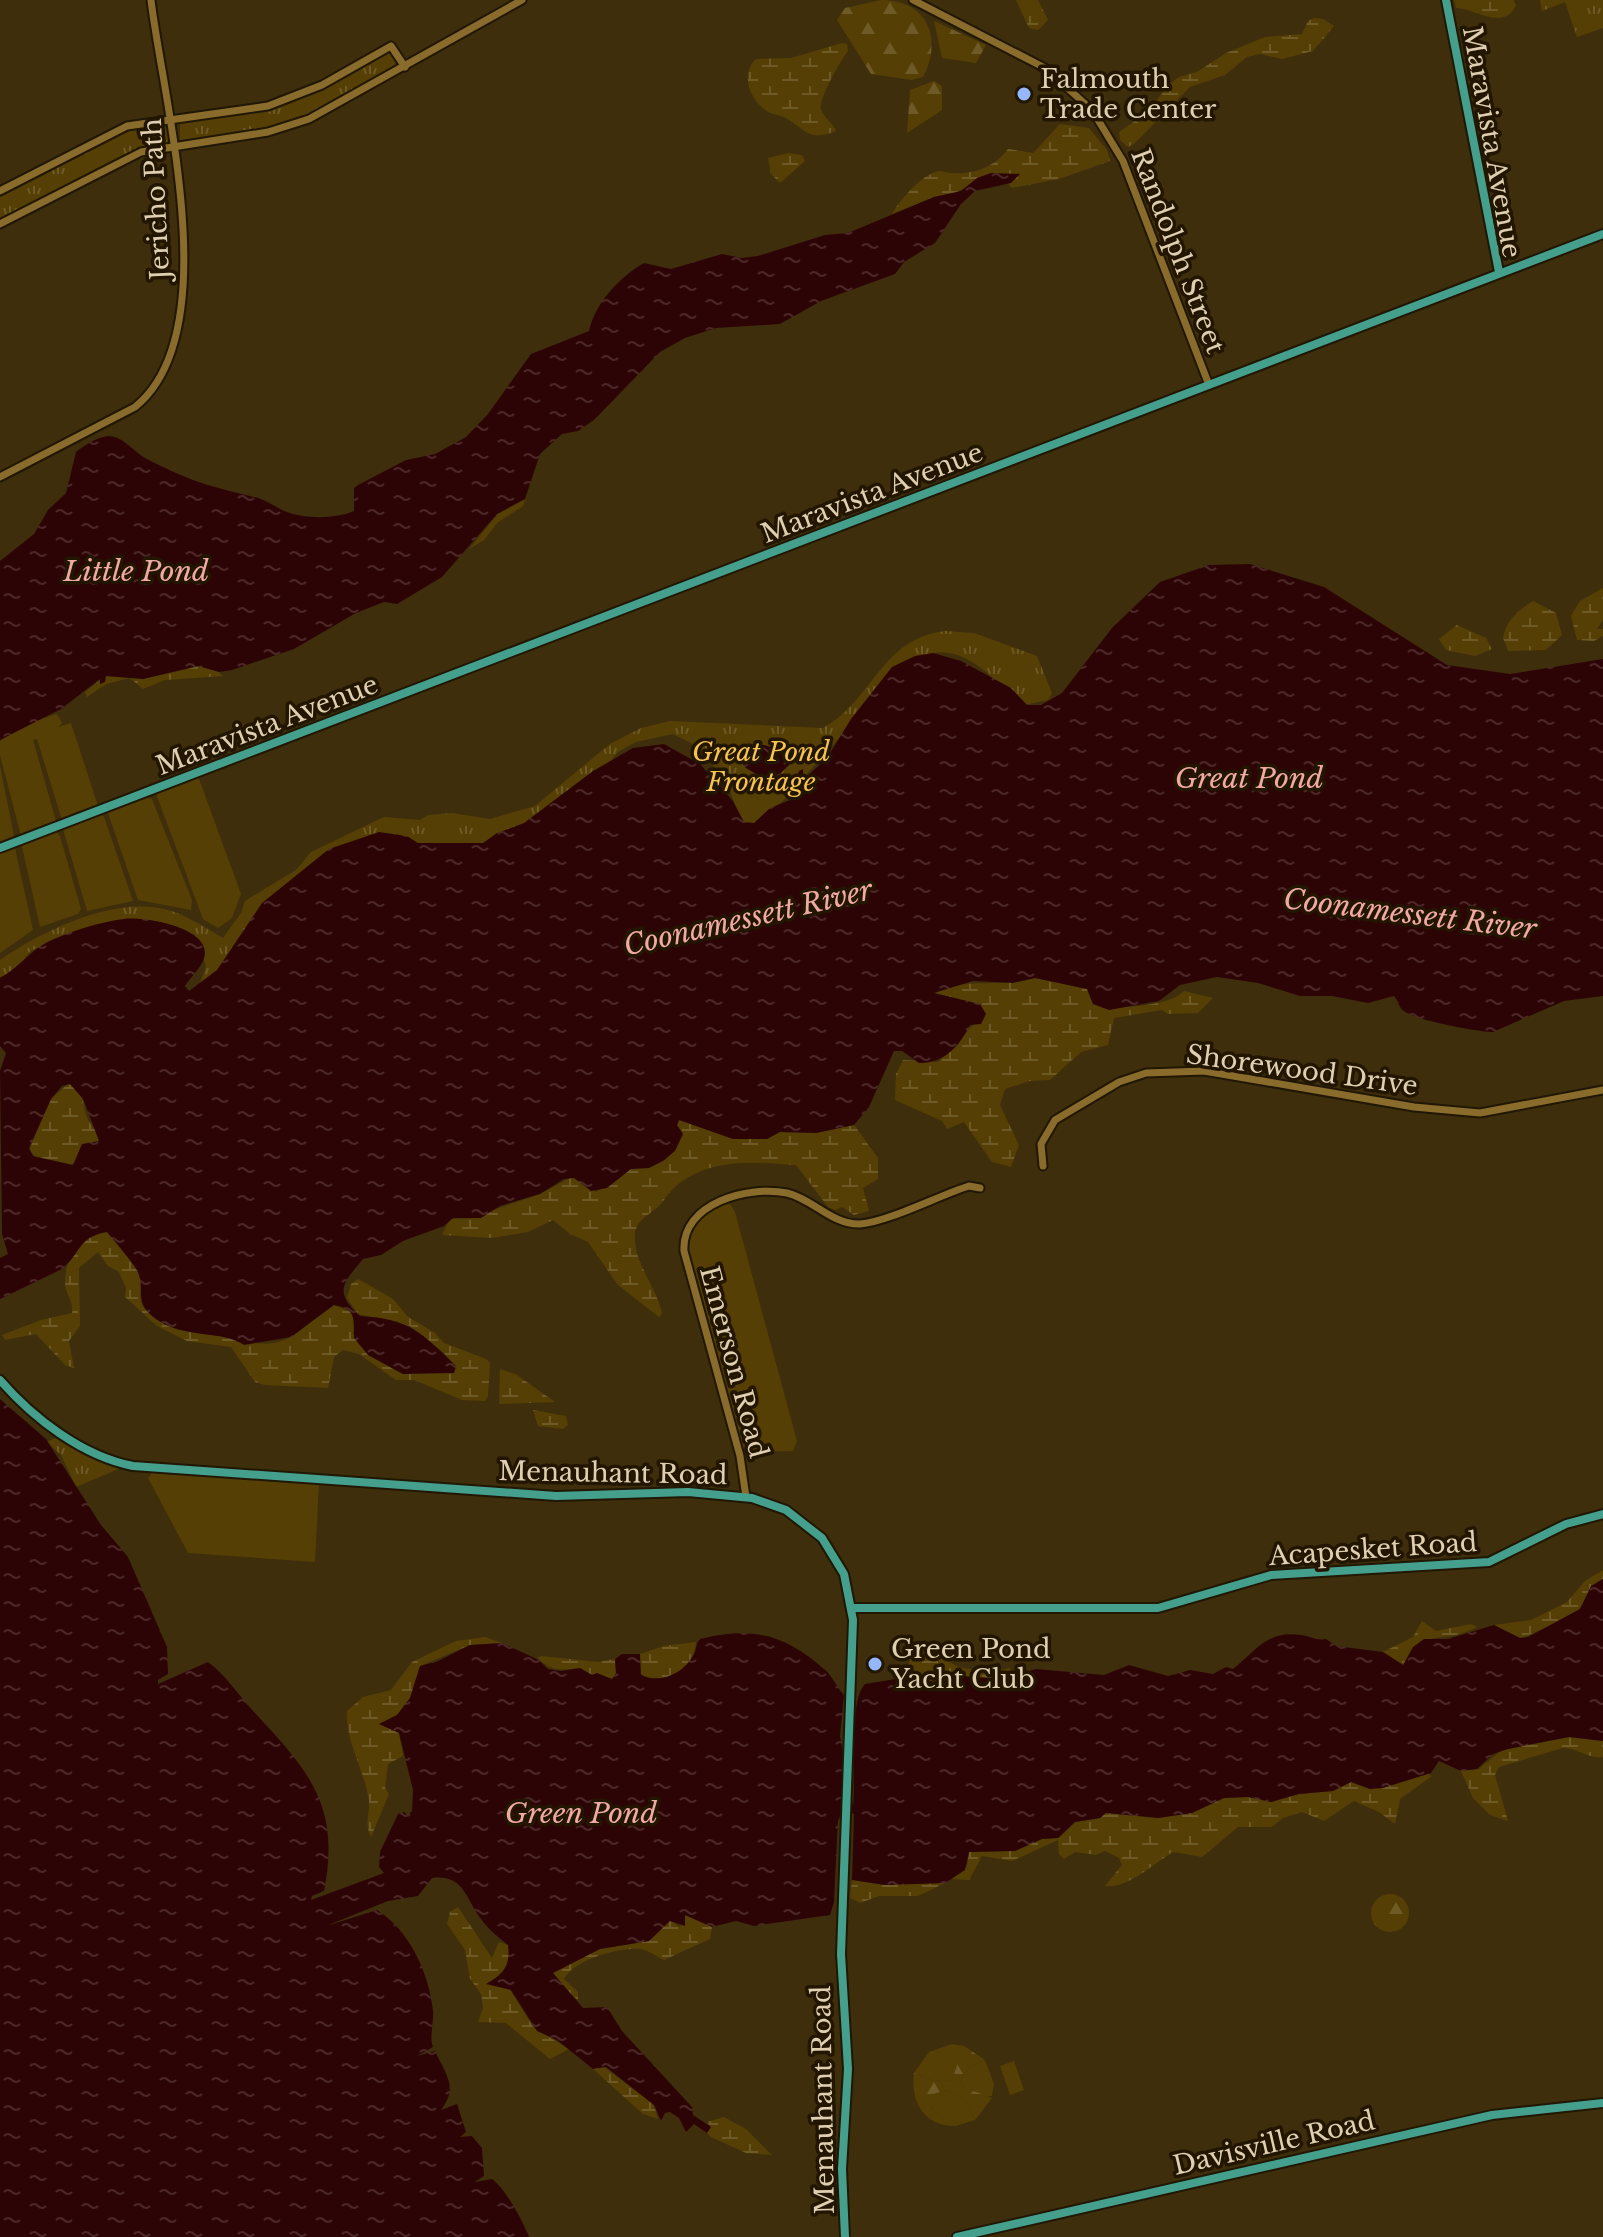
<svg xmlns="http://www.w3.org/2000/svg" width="1603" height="2237" viewBox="0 0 1603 2237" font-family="'Libre Baskerville',serif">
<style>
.grass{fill:#563f04}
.forest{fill:url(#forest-firs)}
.wetland{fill:url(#wetland-marsh)}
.park{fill:url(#park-tufts)}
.water{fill:url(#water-ripples);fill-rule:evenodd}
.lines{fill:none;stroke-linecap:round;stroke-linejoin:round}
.minor-casing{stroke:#201704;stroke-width:11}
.major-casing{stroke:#201704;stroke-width:12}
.minor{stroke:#896c2b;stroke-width:7}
.major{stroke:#459f8d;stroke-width:8}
.poi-dot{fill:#94b7fd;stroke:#221600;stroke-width:3}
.labels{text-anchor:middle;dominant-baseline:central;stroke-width:7;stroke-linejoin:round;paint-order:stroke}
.poi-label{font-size:26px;fill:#dfcfb0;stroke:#221600;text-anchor:start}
.street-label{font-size:26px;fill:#dfcfb0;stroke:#221600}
.park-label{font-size:26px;font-style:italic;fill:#f7c350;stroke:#221600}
.water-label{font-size:28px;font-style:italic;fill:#f1a9a4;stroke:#221600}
</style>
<defs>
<pattern id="forest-firs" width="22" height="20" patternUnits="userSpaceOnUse" patternTransform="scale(2)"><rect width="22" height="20" fill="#563f04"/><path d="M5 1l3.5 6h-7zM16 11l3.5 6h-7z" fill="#6e5a26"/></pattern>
<pattern id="wetland-marsh" width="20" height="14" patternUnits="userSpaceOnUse" patternTransform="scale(2)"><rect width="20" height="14" fill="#563f04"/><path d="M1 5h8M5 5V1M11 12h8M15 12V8" fill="none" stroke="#6e5a26"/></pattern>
<pattern id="park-tufts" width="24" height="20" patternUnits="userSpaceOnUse" patternTransform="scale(2)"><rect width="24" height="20" fill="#563f04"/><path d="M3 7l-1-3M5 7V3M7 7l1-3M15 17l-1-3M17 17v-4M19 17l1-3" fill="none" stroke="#6e5a26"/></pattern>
<pattern id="water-ripples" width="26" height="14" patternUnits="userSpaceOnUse" patternTransform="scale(2)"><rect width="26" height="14" fill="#2d0405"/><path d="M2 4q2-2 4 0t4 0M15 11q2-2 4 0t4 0" fill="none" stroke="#4b2827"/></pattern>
</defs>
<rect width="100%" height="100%" fill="#3e2e0b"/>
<g class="grass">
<polygon points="57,714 62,723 58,727 71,723 98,806 62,820 37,739 33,740 56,821 21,836 0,755 0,741 31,722"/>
<polygon points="0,766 14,836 0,845"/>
<polygon points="198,776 241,894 232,918 218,928 203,919 156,794"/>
<polygon points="147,797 152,799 192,900 191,910 138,900 108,813"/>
<polygon points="100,813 104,817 133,901 87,911 63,829"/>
<polygon points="55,830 60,836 81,909 78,914 40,927 22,847 22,843"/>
<polygon points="15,848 33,930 0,953 0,854"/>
<path d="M 724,1202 L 731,1205 L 735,1212 L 797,1441 L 793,1451 L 748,1452 L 740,1446 L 687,1252 C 690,1226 701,1215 724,1202 Z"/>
<polygon points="154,1470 319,1483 315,1562 188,1553 148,1478"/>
<polygon points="952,2044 964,2046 953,2080 934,2081 914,2073 929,2052"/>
<polygon points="985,2060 994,2084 992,2096 978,2096 963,2087 961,2080 970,2066"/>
<polygon points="1014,2061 1024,2090 1010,2095 1000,2066"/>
<polygon points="947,2090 966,2101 975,2120 956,2126 954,2120 938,2115 930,2106 930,2095"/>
</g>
<g class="forest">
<path d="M 881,0 C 928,0 943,40 923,77 L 912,80 L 871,74 L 837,20 L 845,8 Z"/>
<polygon points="934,21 986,45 976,63 942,58"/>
<polygon points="934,81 942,86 942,110 907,133 910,90"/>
<circle cx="1390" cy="1913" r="19"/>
<path d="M 964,2046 L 985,2060 L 970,2066 L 961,2080 L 963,2087 L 992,2098 L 975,2120 L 966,2101 L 947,2090 L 930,2095 L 930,2106 L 938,2115 L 955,2120 L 956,2126 C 925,2127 910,2102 914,2073 L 934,2081 L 952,2080 Z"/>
</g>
<g class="wetland">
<polygon points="1016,0 1038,0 1048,20 1038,30 1029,28"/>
<path d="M 1454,0 L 1514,0 L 1516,6 C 1502,32 1473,7 1456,8 Z"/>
<polygon points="1314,18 1323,19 1334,26 1313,51 1282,59 1260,54 1247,57 1225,75 1190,87 1134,144 1128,147 1120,140 1119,132 1149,111 1167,86 1179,77 1197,72 1226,53 1265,37 1302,34 1308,21"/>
<path d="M 842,43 L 847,44 L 848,51 C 841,60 818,99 821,110 C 824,118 833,123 836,131 C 809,142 806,130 786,118 C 780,115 774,115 768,112 C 751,101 739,75 756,59 L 791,58 Z"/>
<path d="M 1060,124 L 1089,128 L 1107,150 L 1110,161 L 1059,179 L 1012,188 L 1001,176 L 991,173 L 950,196 L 934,197 L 892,214 C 900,200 922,174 939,171 C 941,171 949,173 951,173 C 973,175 995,167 1008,149 L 1033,153 Z"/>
<polygon points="788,153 802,155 805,161 780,183 771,174 768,158"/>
<polygon points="525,499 523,506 497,523 484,540 469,549 498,514"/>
<polygon points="1603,588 1603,620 1597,629 1603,629 1603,636 1594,641 1577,640 1571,616 1580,601"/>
<path d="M 1533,601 L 1556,613 L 1562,635 L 1546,650 L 1508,651 L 1503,638 C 1506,621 1518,610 1533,601 Z"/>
<polygon points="1457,625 1486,638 1492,649 1475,656 1446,650 1439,639"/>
<polygon points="200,666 214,668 223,676 165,680 143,689 130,678 106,684 87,697 85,692 105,676 143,679"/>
<path d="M 1035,978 L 1087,989 L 1093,1004 C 1112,1011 1171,1006 1184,991 L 1213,998 L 1198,1013 L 1168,1014 L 1162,1010 L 1114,1018 L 1108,1045 L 1081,1052 L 1050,1080 L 1030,1081 L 1005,1089 L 1000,1105 L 1019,1145 L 1011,1167 L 992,1162 L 964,1122 L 947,1129 L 942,1121 L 895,1100 L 896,1074 L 903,1060 L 938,1062 C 948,1053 970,1026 976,1023 L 973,1003 L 936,994 L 936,990 C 972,978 1001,988 1035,978 Z"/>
<path d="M 68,1084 C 85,1090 82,1103 87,1117 C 91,1128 99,1129 99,1141 L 80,1148 L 78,1160 L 70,1165 L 37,1158 L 29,1150 L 51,1099 Z"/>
<path d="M 679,1120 L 733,1139 L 767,1139 L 780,1132 L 816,1133 L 854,1125 L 878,1158 L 878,1179 L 863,1188 L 869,1211 L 854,1215 L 842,1207 L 835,1210 L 828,1207 L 796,1165 C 754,1162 708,1157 674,1188 C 668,1193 664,1201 658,1207 C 646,1217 633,1222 635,1240 C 636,1266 657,1288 662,1314 L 659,1317 L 618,1285 L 588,1242 L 570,1234 L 553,1220 L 528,1232 L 492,1238 L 442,1235 L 450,1219 L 481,1218 L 485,1213 L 540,1194 L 572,1177 L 596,1192 L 631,1169 L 649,1168 L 666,1159 L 683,1134 L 677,1125 Z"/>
<path d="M 107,1232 C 114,1241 137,1266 139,1275 C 143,1287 136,1300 146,1310 C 170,1337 201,1331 232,1338 C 253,1342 267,1349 291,1337 C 306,1329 319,1310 334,1305 L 351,1312 L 356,1321 L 353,1334 L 370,1356 L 397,1371 L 403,1374 L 457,1369 L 444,1353 L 410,1326 L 358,1314 L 347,1298 L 351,1284 L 358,1279 L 393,1299 L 408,1317 L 435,1333 L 444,1343 L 486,1359 L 490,1363 L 488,1396 L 485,1401 L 462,1400 L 414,1380 L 396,1380 L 359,1354 L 343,1350 L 334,1357 L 328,1388 L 265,1385 L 255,1382 L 231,1347 L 187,1341 L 157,1326 L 125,1297 L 126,1288 L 119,1272 L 108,1266 L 98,1252 L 79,1268 L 80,1326 L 69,1341 L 74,1368 L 65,1365 L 36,1334 L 5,1340 L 2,1335 L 41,1320 L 72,1313 C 74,1301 65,1294 65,1282 C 65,1256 82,1236 107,1232 Z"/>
<polygon points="500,1369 517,1375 555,1402 499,1404"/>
<polygon points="533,1410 566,1416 568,1425 563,1429 538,1426"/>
<path d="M 1603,1570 L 1603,1579 C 1587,1585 1591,1599 1579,1609 C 1572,1615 1528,1637 1520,1638 L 1494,1625 L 1531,1620 L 1567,1602 L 1585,1581 Z"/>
<path d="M 1422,1621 L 1436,1631 L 1471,1624 L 1477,1627 C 1444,1646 1422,1625 1404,1665 L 1383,1652 L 1413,1637 Z"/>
<path d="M 485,1637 L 502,1643 L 470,1645 L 420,1666 L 410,1698 L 397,1715 L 379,1724 L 399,1733 L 403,1756 L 388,1764 L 385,1788 L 389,1794 L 371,1837 C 364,1824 370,1814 369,1801 C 365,1771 345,1741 347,1711 L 363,1697 L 391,1690 L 412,1662 L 456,1641 Z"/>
<path d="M 696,1642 C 696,1667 660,1690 640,1673 L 640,1654 L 664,1646 Z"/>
<path d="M 920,1646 C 936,1649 950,1664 959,1667 C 976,1671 993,1672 1010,1668 L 1011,1673 L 1000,1679 L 956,1676 L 937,1683 L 911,1676 L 908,1667 L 912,1651 Z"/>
<path d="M 541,1656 L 598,1662 L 615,1659 L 616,1673 L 612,1679 L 592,1675 L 580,1668 C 560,1670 552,1672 537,1658 Z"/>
<path d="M 1569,1737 L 1603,1741 L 1603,1757 C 1587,1759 1578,1748 1563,1748 L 1499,1767 L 1495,1775 L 1508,1821 L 1490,1815 L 1473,1798 L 1461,1771 L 1479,1769 L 1502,1750 Z"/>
<path d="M 1426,1773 L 1432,1776 L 1400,1799 L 1395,1824 L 1379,1812 L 1354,1801 L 1324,1821 L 1302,1812 L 1283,1818 L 1272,1827 L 1238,1827 L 1202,1857 L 1173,1852 C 1154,1863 1128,1889 1105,1886 L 1122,1865 L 1119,1858 L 1105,1851 L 1096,1855 L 1075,1852 L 1064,1859 L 1059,1854 L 1058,1840 L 1012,1861 L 982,1856 L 969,1880 L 952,1879 L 967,1866 L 969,1852 L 1015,1851 L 1042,1839 L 1059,1838 L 1075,1822 L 1096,1819 L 1106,1813 L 1158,1818 L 1192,1813 L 1224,1798 L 1248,1797 L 1271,1802 L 1299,1794 L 1333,1791 L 1351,1782 L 1370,1789 Z"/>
<polygon points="852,1880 885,1885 945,1883 918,1896 879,1896 860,1903 850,1898"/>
<path d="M 458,1907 L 492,1958 L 499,1942 L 508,1945 C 511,1966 502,1975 486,1984 L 508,1987 L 534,2028 L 569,2049 L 550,2059 L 506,2023 L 478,2022 L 483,2008 L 481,1994 L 470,1979 L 465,1950 L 447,1924 L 450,1912 Z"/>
<path d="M 685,1915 L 712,1927 L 710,1939 L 664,1960 C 656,1956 650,1951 641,1949 C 621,1947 574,1959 564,1979 L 578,1992 L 578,2000 L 561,1987 L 553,1973 L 600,1949 L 649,1941 L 670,1920 L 680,1927 Z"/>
<polygon points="603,2066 654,2105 658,2119 643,2114 593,2069"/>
<polygon points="724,2117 746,2129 772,2155 746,2153 711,2137 707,2133 711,2127 707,2122"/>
</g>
<g class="park">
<polygon points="1540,0 1603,0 1603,28 1577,37 1565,2 1542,11"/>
<polygon points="385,53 391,54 397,67 296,120 235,134 180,140 180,122 276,108 319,90"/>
<polygon points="168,123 169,142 132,151 0,219 0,196 124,132"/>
<path d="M 945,631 L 974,633 L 1037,656 L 1052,693 L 1048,700 L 1024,705 C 995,684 972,647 932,653 L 847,729 L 782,802 L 744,831 L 729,788 L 701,748 L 673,734 L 636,742 L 618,752 L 602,772 L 533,823 L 469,851 L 257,922 L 195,996 L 206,967 C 192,902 103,916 60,940 C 51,945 40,946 31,951 C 25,956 21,965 17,971 L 0,977 L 0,960 C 42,931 115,895 168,910 C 187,915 205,928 223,938 L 241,913 L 245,901 L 296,870 L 311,852 L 384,817 L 420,820 L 428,815 L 452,813 L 490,819 L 535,806 L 610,744 L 641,728 L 670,721 L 823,728 C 873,701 880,639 945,631 Z"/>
<polygon points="55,1438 102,1463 121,1468 76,1487 61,1455 47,1442"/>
</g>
<g class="water">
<path d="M 991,173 L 1020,174 L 1011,183 L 975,191 L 961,204 L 935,243 L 904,262 L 895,274 L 821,301 L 780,324 L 716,328 L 685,338 L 660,352 L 594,420 L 578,431 L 562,434 L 540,454 L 525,499 L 497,514 L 442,577 L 397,604 L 384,602 L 356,613 L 294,649 L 232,670 L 219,672 L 198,666 L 143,679 L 106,676 L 105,682 L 100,684 L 100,679 L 61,709 L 0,740 L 0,561 L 34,534 L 48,510 L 66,493 L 76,452 C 85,445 97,437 108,436 C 123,436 133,451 145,458 C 187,480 208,486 254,497 C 266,499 276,508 287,512 C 306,519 335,519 354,511 L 354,488 L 358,485 L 406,460 L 435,454 L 466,437 L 488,414 L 531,354 L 589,331 C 595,304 618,278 644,263 L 671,269 L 722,254 L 741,258 L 758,256 L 825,235 L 848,233 L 934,197 L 961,191 L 977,178 Z"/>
<path d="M 1250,564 L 1324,587 L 1447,665 L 1510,674 L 1603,659 L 1603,996 L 1564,1001 L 1493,1032 C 1478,1032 1414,1020 1404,1011 C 1398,1007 1399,1001 1394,996 L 1368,1003 L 1332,996 L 1300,996 L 1258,983 L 1217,977 L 1180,985 L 1159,1001 L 1109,1010 L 1093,1004 L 1087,989 L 1035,978 L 1013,983 L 973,981 L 934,993 L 980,1004 L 986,1014 L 981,1024 L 970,1025 C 960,1046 943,1064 919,1063 L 902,1051 L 894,1051 L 869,1107 L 854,1125 L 816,1133 L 780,1132 L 767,1139 L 733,1139 L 679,1120 L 677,1125 L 683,1134 L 675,1151 L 663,1161 L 649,1168 L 631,1169 L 607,1188 L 591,1191 L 574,1178 L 564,1179 L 540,1194 L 500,1206 L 481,1218 L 453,1218 L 444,1226 L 403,1241 L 381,1255 L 363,1259 C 342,1284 334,1292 360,1316 C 410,1319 421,1332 456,1366 L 454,1373 L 403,1374 L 368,1355 L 354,1338 C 353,1320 358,1309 334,1305 L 291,1337 L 244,1345 C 223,1330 184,1339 156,1319 C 132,1302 147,1290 137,1270 C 134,1264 112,1238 107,1232 C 76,1237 81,1256 60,1270 L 0,1299 L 0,1258 L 8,1254 L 2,1234 L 0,1071 L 6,1053 L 0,1046 L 0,978 C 20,967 33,947 54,939 C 75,930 100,922 124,919 C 143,916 218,928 203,961 C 199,970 190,978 185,986 L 189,991 L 217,970 L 262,903 L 329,849 L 379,832 L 407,836 L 418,843 L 483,843 L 497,833 L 524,823 L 593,771 L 633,748 L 664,744 L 700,764 L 733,801 L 744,822 L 754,823 L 770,808 L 790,800 L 799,771 L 803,769 L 803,780 L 827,758 L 851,719 L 892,667 L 915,656 L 933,653 L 961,661 L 1011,688 L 1027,705 L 1041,705 L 1062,693 L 1112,628 L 1160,582 L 1209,565 ZM 70,1084 L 83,1099 L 99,1141 L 82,1144 L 73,1165 L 33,1156 L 29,1148 L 51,1099 L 62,1086 Z"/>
<polygon points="764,745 782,750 795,759 781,773 766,780 746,768 731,750 736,746"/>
<path d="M 0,1399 L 46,1439 L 101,1525 L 128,1557 L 167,1647 L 168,1674 L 158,1680 L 158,1684 L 208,1662 C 226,1675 239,1696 254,1712 C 309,1771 341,1806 324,1891 L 312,1896 L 311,1900 L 384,1873 L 379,1867 L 380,1852 L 398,1814 L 405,1812 L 407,1816 L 412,1811 L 413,1790 L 399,1733 L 379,1724 L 397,1715 L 410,1698 L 420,1666 L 438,1661 L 470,1645 L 502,1643 L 539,1660 L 548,1669 L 561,1671 L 580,1668 L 592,1675 L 597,1673 L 612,1679 L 616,1673 L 615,1659 L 622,1654 L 640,1654 L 641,1675 C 659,1684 683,1674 693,1656 C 697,1649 695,1645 700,1639 C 752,1626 784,1634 824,1669 C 833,1676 836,1687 844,1695 L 840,1736 L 853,1806 C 856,1780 848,1701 865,1684 L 914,1676 L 937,1683 L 961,1676 L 1000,1679 L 1036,1669 L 1104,1675 L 1129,1665 L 1168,1676 L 1190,1670 L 1213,1674 L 1226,1667 L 1233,1669 C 1256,1651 1266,1630 1301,1635 C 1311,1636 1315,1641 1326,1639 L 1336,1646 L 1383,1652 L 1403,1665 L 1413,1647 L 1424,1639 L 1448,1639 L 1494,1625 L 1520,1638 L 1528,1637 L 1580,1609 L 1591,1586 L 1603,1579 L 1603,1741 L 1569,1737 L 1508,1749 L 1493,1754 L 1477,1769 L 1461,1771 L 1439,1761 L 1431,1773 L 1383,1788 L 1370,1789 L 1351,1782 L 1333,1791 L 1299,1794 L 1271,1802 L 1248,1797 L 1224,1798 L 1192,1813 L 1158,1818 L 1106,1813 L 1100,1818 L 1075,1822 L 1058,1838 L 1042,1839 L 1015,1851 L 969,1852 L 965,1870 L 945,1883 L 885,1885 L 852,1880 L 854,1814 L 843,1810 L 838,1821 L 834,1902 L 830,1915 L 754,1926 L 736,1921 L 712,1927 L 685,1915 L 685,1926 L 670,1921 L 649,1941 L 600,1949 L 553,1973 L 583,2008 L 607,2007 L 622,2031 L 692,2107 L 693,2115 L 711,2127 L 707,2133 L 694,2124 L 686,2132 L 679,2118 L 670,2112 L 665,2113 L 661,2121 L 654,2105 L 606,2067 L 593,2069 L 557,2040 L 537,2031 L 511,1990 L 486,1984 C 503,1975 511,1966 508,1945 C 499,1938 489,1930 481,1919 C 465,1898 464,1874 432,1878 L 418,1896 L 388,1901 L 326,1926 L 377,1910 C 410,1931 429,1973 433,2011 C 434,2023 429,2037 433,2047 L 417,2056 L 435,2051 C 447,2076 458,2088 441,2110 L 457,2104 L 466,2132 L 460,2137 L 472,2136 L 482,2148 L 484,2176 L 475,2182 L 492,2179 C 505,2188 523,2221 529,2237 L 0,2237 Z"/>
</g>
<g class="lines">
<defs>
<g id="minor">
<polyline points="913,0 1045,68 1092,110 1123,161 1209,385"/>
<polyline points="0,191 127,126 268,106 322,85 391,46 405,67"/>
<polyline points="0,224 141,152 268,132 309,119 522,0"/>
<path d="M 0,477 L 135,407 C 227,333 163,101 151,0"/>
<polyline points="1043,1166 1041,1144 1055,1120 1119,1082 1146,1073 1204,1071 1414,1107 1480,1113 1603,1090"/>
<path d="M 746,1497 L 740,1456 L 684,1251 C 681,1203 749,1185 787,1193 C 813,1199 832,1225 860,1224 C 888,1222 940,1195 969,1186 L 980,1188"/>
</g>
<g id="major">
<polyline points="1446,0 1499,272"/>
<polyline points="0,848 1603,234"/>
<path d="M 0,1380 C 33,1418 82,1456 133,1466 L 556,1496 L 688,1492 L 752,1498 L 786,1510 L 822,1538 L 844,1574 L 853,1620 L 841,1954 L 848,2069 L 842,2169 L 845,2237"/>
<polyline points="852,1608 1158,1608 1271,1575 1489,1562 1566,1524 1603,1514"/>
<polyline points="957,2237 1492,2115 1603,2103"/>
</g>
</defs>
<use href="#minor" class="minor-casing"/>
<use href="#major" class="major-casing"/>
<use href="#minor" class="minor"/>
<use href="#major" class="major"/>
</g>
<g class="poi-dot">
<circle cx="1024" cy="94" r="8"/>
<circle cx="875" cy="1664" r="8"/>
</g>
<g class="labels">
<g class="poi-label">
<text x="1040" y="79">Falmouth<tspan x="1040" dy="30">Trade Center</tspan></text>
<text x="891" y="1649">Green Pond<tspan x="891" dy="30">Yacht Club</tspan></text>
</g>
<g class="street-label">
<text transform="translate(1492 142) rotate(80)">Maravista Avenue</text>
<text transform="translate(156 199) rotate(-93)">Jericho Path</text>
<text transform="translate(1178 251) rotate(69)">Randolph Street</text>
<text transform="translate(872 493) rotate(-21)">Maravista Avenue</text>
<text transform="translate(267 725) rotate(-21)">Maravista Avenue</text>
<text transform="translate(1302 1070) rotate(8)">Shorewood Drive</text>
<text transform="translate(734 1362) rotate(75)">Emerson Road</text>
<text transform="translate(613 1473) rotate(1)">Menauhant Road</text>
<text transform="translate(1373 1549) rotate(-4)">Acapesket Road</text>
<text transform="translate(823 2100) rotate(-91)">Menauhant Road</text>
<text transform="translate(1274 2143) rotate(-13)">Davisville Road</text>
</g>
<g class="park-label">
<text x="761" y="752">Great Pond<tspan x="761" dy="30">Frontage</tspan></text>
</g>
<g class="water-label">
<text x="136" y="571">Little Pond</text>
<text x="1249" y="778">Great Pond</text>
<text transform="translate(1410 914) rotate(7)">Coonamessett River</text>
<text transform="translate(748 918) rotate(-13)">Coonamessett River</text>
<text x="581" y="1813">Green Pond</text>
</g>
</g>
</svg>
